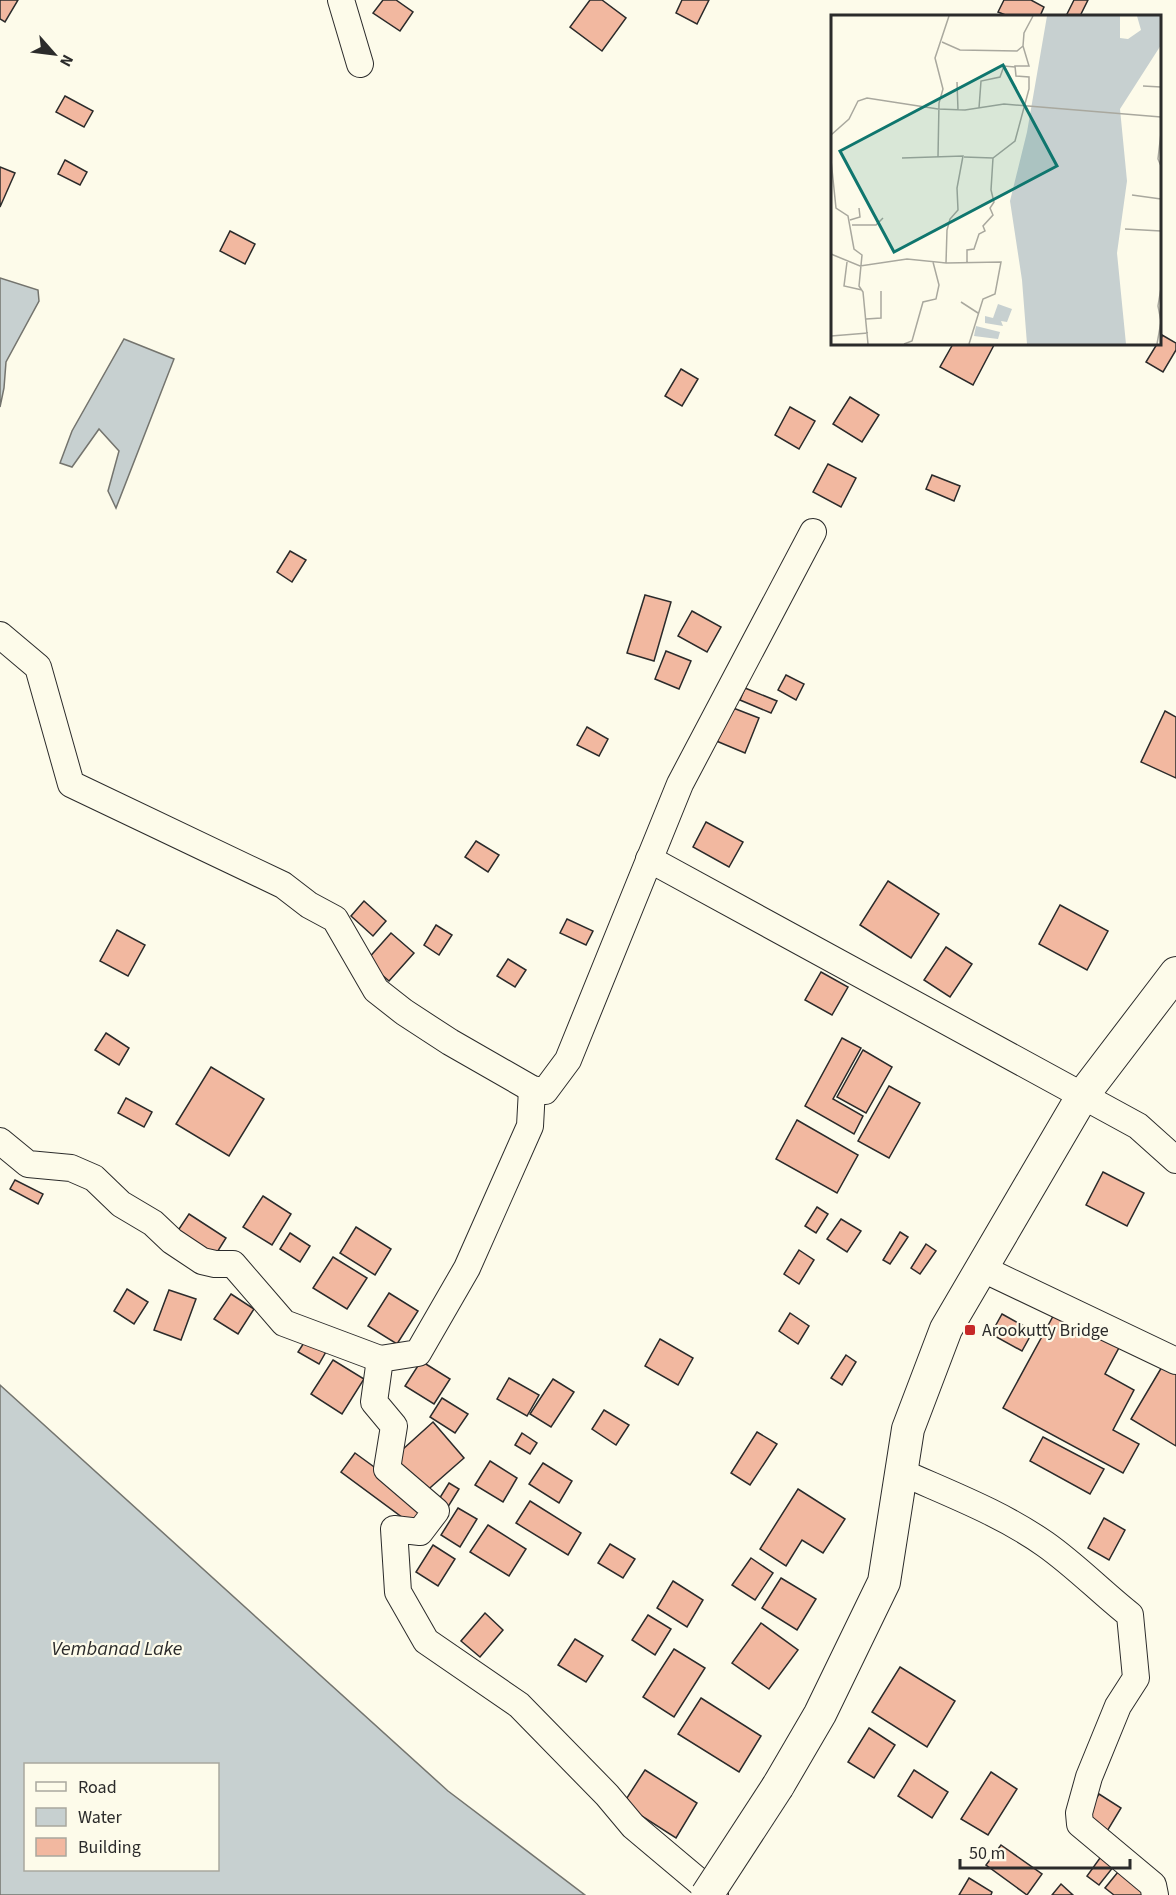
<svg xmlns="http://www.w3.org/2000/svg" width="1176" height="1895" viewBox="0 0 1176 1895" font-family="'Source Sans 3',sans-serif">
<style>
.water{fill:#c7d0d0;stroke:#74746e;stroke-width:1.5;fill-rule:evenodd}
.building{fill:#f2b8a0;stroke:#2b2b2b;stroke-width:1.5}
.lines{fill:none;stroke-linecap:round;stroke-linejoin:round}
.minor-casing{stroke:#2b2b2b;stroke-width:28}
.major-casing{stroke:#2b2b2b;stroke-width:34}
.minor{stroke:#fdfbea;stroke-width:26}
.major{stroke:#fdfbea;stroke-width:32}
.major-bridge-casing{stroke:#2b2b2b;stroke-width:34;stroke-linecap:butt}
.major-bridge{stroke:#fdfbea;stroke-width:32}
.poi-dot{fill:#c62828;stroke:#fdfbea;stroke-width:2}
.labels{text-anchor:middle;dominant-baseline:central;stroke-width:4.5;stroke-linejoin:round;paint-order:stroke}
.poi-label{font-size:18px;fill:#2b2b2b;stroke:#fdfbea;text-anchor:start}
.water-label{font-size:20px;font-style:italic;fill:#2b2b2b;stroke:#fdfbea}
.inset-road{fill:none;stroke:#a9a89e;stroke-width:1.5}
.view{fill:#0f766e;fill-opacity:0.15;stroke:#0f766e;stroke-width:3}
.inset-edge{fill:none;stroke:#2b2b2b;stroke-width:3}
</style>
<rect width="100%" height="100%" fill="#fdfbea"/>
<g class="water">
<polygon points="0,278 38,290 39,301 6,362 4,388 0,407"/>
<polygon points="124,339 174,359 116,508 108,491 119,451 99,429 72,467 60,463 72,431"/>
<path d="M 0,1385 L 448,1791 L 585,1895 L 0,1895 ZM 218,1764 L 218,1870 L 26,1870 L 26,1764 Z"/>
</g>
<g class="building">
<polygon points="0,0 18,0 5,22 0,19"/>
<polygon points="383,0 396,0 413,12 400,31 373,13"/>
<polygon points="590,0 602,0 626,18 602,51 570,27"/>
<polygon points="682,0 709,0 697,24 676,13"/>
<polygon points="1004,0 1031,0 1044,7 1040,16 1008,16 998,12"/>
<polygon points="1074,0 1088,0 1080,16 1066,16"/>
<polygon points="65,96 93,111 84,127 56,112"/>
<polygon points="65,160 87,172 80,185 58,174"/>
<polygon points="0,167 15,173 0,207"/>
<polygon points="230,231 255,244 245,264 220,251"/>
<polygon points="1162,335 1176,343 1176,350 1163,372 1146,362 1157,344 1160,344"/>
<polygon points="953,344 994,345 973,385 940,367"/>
<polygon points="681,369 698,379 682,406 665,396"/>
<polygon points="850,397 879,415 862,442 833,424"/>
<polygon points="790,407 815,421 799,449 775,435"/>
<polygon points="828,464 856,478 841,507 813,492"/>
<polygon points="932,475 960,486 954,501 926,489"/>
<polygon points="290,551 306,560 292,582 277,572"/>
<polygon points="645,595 671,602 654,661 627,653"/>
<polygon points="692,611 721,627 707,652 678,636"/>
<polygon points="666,651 691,661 679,689 655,679"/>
<polygon points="786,675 804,684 796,700 778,690"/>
<polygon points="745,688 777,701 771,713 740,700"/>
<polygon points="728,706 759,718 745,753 714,740"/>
<polygon points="1165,711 1176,717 1176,778 1141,762"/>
<polygon points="587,727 608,739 599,756 577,745"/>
<polygon points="706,822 743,842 729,867 693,847"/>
<polygon points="476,841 499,855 488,872 465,857"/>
<polygon points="888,881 939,914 911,958 860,925"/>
<polygon points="364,901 386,921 373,936 351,916"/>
<polygon points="1060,905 1108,931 1087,970 1039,944"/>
<polygon points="567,919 593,931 586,945 560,933"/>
<polygon points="436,925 452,935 439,955 424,945"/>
<polygon points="117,930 145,945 128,976 100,961"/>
<polygon points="391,933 414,953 389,981 366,961"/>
<polygon points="946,947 972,964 950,997 924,980"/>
<polygon points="508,959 526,970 515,987 497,976"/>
<polygon points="821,972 848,987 832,1015 805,1000"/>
<polygon points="106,1033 129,1048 119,1065 95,1050"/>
<polygon points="842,1038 861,1048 833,1099 863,1116 854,1134 805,1106"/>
<polygon points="863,1050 892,1067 866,1113 837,1097"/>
<polygon points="211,1067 264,1099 229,1156 176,1124"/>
<polygon points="889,1086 920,1103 889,1158 858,1141"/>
<polygon points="126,1098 152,1112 144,1127 118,1113"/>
<polygon points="797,1120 858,1155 837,1193 776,1159"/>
<polygon points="1103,1172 1144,1193 1127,1226 1086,1205"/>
<polygon points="15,1180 43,1194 38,1204 10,1189"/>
<polygon points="263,1196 291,1214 272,1245 243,1227"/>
<polygon points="817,1207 828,1214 816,1233 805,1226"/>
<polygon points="189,1214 226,1238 211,1262 173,1238"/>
<polygon points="841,1219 861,1231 847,1252 827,1239"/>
<polygon points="356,1227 391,1249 375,1275 340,1253"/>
<polygon points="900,1232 908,1237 890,1264 883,1260"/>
<polygon points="290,1233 310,1246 300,1262 280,1249"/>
<polygon points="926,1244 936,1251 920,1274 911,1268"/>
<polygon points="799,1250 814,1260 799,1284 784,1274"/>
<polygon points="333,1257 367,1278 347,1309 313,1288"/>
<polygon points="127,1289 148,1302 134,1324 114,1311"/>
<polygon points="169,1290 196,1299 181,1340 154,1330"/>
<polygon points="389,1293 418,1311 397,1344 368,1326"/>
<polygon points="231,1294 254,1309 238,1334 214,1319"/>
<polygon points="1057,1309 1121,1344 1105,1374 1134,1390 1113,1430 1139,1444 1123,1473 1003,1408"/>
<polygon points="790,1313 809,1326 798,1344 779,1331"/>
<polygon points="1002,1314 1033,1331 1022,1351 991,1334"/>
<polygon points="307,1338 327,1350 319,1364 298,1352"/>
<polygon points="660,1339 693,1358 678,1385 645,1366"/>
<polygon points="846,1355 856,1362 842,1385 831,1378"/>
<polygon points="333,1360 364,1379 342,1414 311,1394"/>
<polygon points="1166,1360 1176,1365 1176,1446 1131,1419"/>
<polygon points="421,1361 450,1379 434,1404 405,1386"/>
<polygon points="509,1378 539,1395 527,1416 497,1399"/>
<polygon points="553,1379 574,1392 551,1427 530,1414"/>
<polygon points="442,1398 468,1414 455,1433 430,1417"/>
<polygon points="604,1410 629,1425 616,1445 592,1429"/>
<polygon points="433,1422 464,1458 423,1494 392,1459"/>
<polygon points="757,1432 777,1444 750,1485 731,1473"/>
<polygon points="522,1433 537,1443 530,1454 515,1445"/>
<polygon points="1043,1437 1104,1469 1090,1494 1030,1461"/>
<polygon points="355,1453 433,1510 418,1529 341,1472"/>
<polygon points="490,1461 517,1478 503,1502 475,1485"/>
<polygon points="543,1463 572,1481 559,1503 529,1484"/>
<polygon points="449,1483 459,1489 446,1510 436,1504"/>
<polygon points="798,1489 845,1519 823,1553 802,1540 786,1566 760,1549"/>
<polygon points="530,1501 581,1533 568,1555 516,1523"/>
<polygon points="458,1508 477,1519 460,1547 441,1535"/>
<polygon points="1104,1518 1125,1530 1109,1560 1088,1548"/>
<polygon points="488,1525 526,1549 509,1576 470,1552"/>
<polygon points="610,1544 635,1559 623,1578 598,1563"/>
<polygon points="433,1545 455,1559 438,1586 416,1572"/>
<polygon points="751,1558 773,1573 755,1600 732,1585"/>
<polygon points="781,1578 816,1599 797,1630 762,1608"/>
<polygon points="673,1581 703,1600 687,1627 657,1608"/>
<polygon points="485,1613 503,1630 480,1657 461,1641"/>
<polygon points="648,1615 671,1629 655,1655 632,1640"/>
<polygon points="761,1623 798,1650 769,1689 732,1663"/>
<polygon points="575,1639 603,1656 586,1682 558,1665"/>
<polygon points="674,1649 705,1668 674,1717 643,1697"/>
<polygon points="900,1667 955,1701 927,1747 872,1712"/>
<polygon points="701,1698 761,1736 739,1772 678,1734"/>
<polygon points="869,1728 895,1745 874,1778 848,1762"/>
<polygon points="645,1770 697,1803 676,1838 623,1804"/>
<polygon points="914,1770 948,1792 932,1818 898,1796"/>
<polygon points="991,1772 1017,1789 988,1835 961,1819"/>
<polygon points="1099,1794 1121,1808 1106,1833 1084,1818"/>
<polygon points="1001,1845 1042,1874 1027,1895 986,1865"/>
<polygon points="1105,1851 1118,1861 1099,1885 1087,1876"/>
<polygon points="1122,1867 1149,1888 1144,1895 1114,1895 1105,1888"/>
<polygon points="969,1878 992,1892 991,1895 959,1895"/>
<polygon points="1061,1884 1073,1895 1052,1895"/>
</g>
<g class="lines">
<defs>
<g id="minor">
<polyline points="341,0 360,64"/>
<polyline points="0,635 38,667 71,784 283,885 309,905 335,919 376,990 404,1012 450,1042 532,1089 545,1091 568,1060 680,784 813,532"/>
<polyline points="649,859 1138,1126 1176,1160"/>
<polyline points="532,1089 530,1126 467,1268 418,1353 380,1359 374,1402 394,1426 387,1469 436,1511 420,1532 394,1529 398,1592 426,1641 519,1705 607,1795 633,1826 715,1895"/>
<polyline points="0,1141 28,1164 71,1168 94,1178 121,1204 153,1223 172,1241 202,1261 215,1264 233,1264 284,1323 380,1359"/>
<polyline points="981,1268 1176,1361"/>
<path d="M 901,1472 C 950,1494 1001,1513 1045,1544 C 1075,1565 1101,1592 1130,1615 L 1136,1678 L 1118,1706 L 1089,1777 L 1079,1813 L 1080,1824 L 1153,1885 L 1155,1895"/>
</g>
<polyline id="major" points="778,1786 820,1714 884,1582 908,1429 946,1329 1083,1095 1176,973"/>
</defs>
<use href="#minor" class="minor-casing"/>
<use href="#major" class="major-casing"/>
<use href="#minor" class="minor"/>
<use href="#major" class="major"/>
<defs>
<polyline id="major-bridge" points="707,1895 778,1786"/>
</defs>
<use href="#major-bridge" class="major-bridge-casing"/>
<use href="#major-bridge" class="major-bridge"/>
</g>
<rect class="poi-dot" x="964" y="1324" width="12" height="12" rx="3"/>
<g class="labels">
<g class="poi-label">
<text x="982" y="1330">Arookutty Bridge</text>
</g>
<g class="water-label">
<text x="117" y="1649">Vembanad Lake</text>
</g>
</g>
<g transform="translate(831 15)">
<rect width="330" height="330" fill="#fdfbea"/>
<path d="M 216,1 L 289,1 L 289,23 L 297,24 L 310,15 L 306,1 L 330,1 L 330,30 L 289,94 L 296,166 L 286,238 L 295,329 L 196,329 L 191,265 L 179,186 L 196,117 ZM 167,289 L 181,294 L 176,307 L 170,306 L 172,311 L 154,308 L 154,301 L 162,303 ZM 145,311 L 169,317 L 167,324 L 143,321 Z" fill="#c7d0d0"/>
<path class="inset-road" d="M 111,27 L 129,35 L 186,36 L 192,31 L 193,18 L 202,1M 126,67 L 127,95M 312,71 L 330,72M 148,93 L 150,66 L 169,62 L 173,51 L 184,52M 330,118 L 327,144 L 330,151M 0,120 L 18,104 L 27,86 L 36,83 L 107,94 L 134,95 L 173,89 L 330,102M 107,142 L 108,88 L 112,74 L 104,43 L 118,1M 133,142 L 162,143 L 184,126 L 198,74 L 198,62 L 185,61 L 184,51 L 198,51 L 192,31M 0,145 L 5,193 L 17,201 L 23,234 L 31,240 L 28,271 L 32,277 L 37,329M 301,180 L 330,184M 19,205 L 29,202 L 28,193M 21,210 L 45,210 L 52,203M 294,214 L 330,216M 0,239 L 29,251 L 76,244 L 115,248 L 116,215 L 119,204 L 127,195 L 126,173 L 132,141 L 71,143M 16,247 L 13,271 L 31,275M 136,247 L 136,235 L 143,234 L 148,219 L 154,216 L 152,211 L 162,200 L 159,193 L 163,187 L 160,175 L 162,143M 115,248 L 170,247 L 164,279 L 152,284 L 138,329M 330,273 L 327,291 L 330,306M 130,287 L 147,298M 35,304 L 50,303 L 50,276M 0,321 L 37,318M 73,329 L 81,326 L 92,287 L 105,284 L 108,270 L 102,247M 326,329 L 330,307"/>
<path class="view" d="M 172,50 L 226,151 L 63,237 L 9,136 Z"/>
<rect width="330" height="330" class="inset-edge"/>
</g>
<rect x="24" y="1763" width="195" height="108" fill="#fdfbea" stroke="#a9a89e" stroke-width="1.5"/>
<rect x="36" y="1782" width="30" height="9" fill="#fdfbea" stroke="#a9a89e" stroke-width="1.5"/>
<text x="78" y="1793" font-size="18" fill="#2b2b2b">Road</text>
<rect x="36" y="1808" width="30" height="18" fill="#c7d0d0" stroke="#a9a89e" stroke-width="1.5"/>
<text x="78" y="1823" font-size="18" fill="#2b2b2b">Water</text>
<rect x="36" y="1838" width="30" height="18" fill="#f2b8a0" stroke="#a9a89e" stroke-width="1.5"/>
<text x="78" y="1853" font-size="18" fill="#2b2b2b">Building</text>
<g transform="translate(54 54) rotate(118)" stroke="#fdfbea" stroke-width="4.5" paint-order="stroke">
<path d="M0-4.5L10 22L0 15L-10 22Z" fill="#2b2b2b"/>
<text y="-9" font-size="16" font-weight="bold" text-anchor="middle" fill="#2b2b2b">N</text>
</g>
<path d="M960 1859v9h170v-9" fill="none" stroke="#2b2b2b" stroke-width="3"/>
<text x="969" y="1859" font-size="18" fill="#2b2b2b" stroke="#fdfbea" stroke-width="4.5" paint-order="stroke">50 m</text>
</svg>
